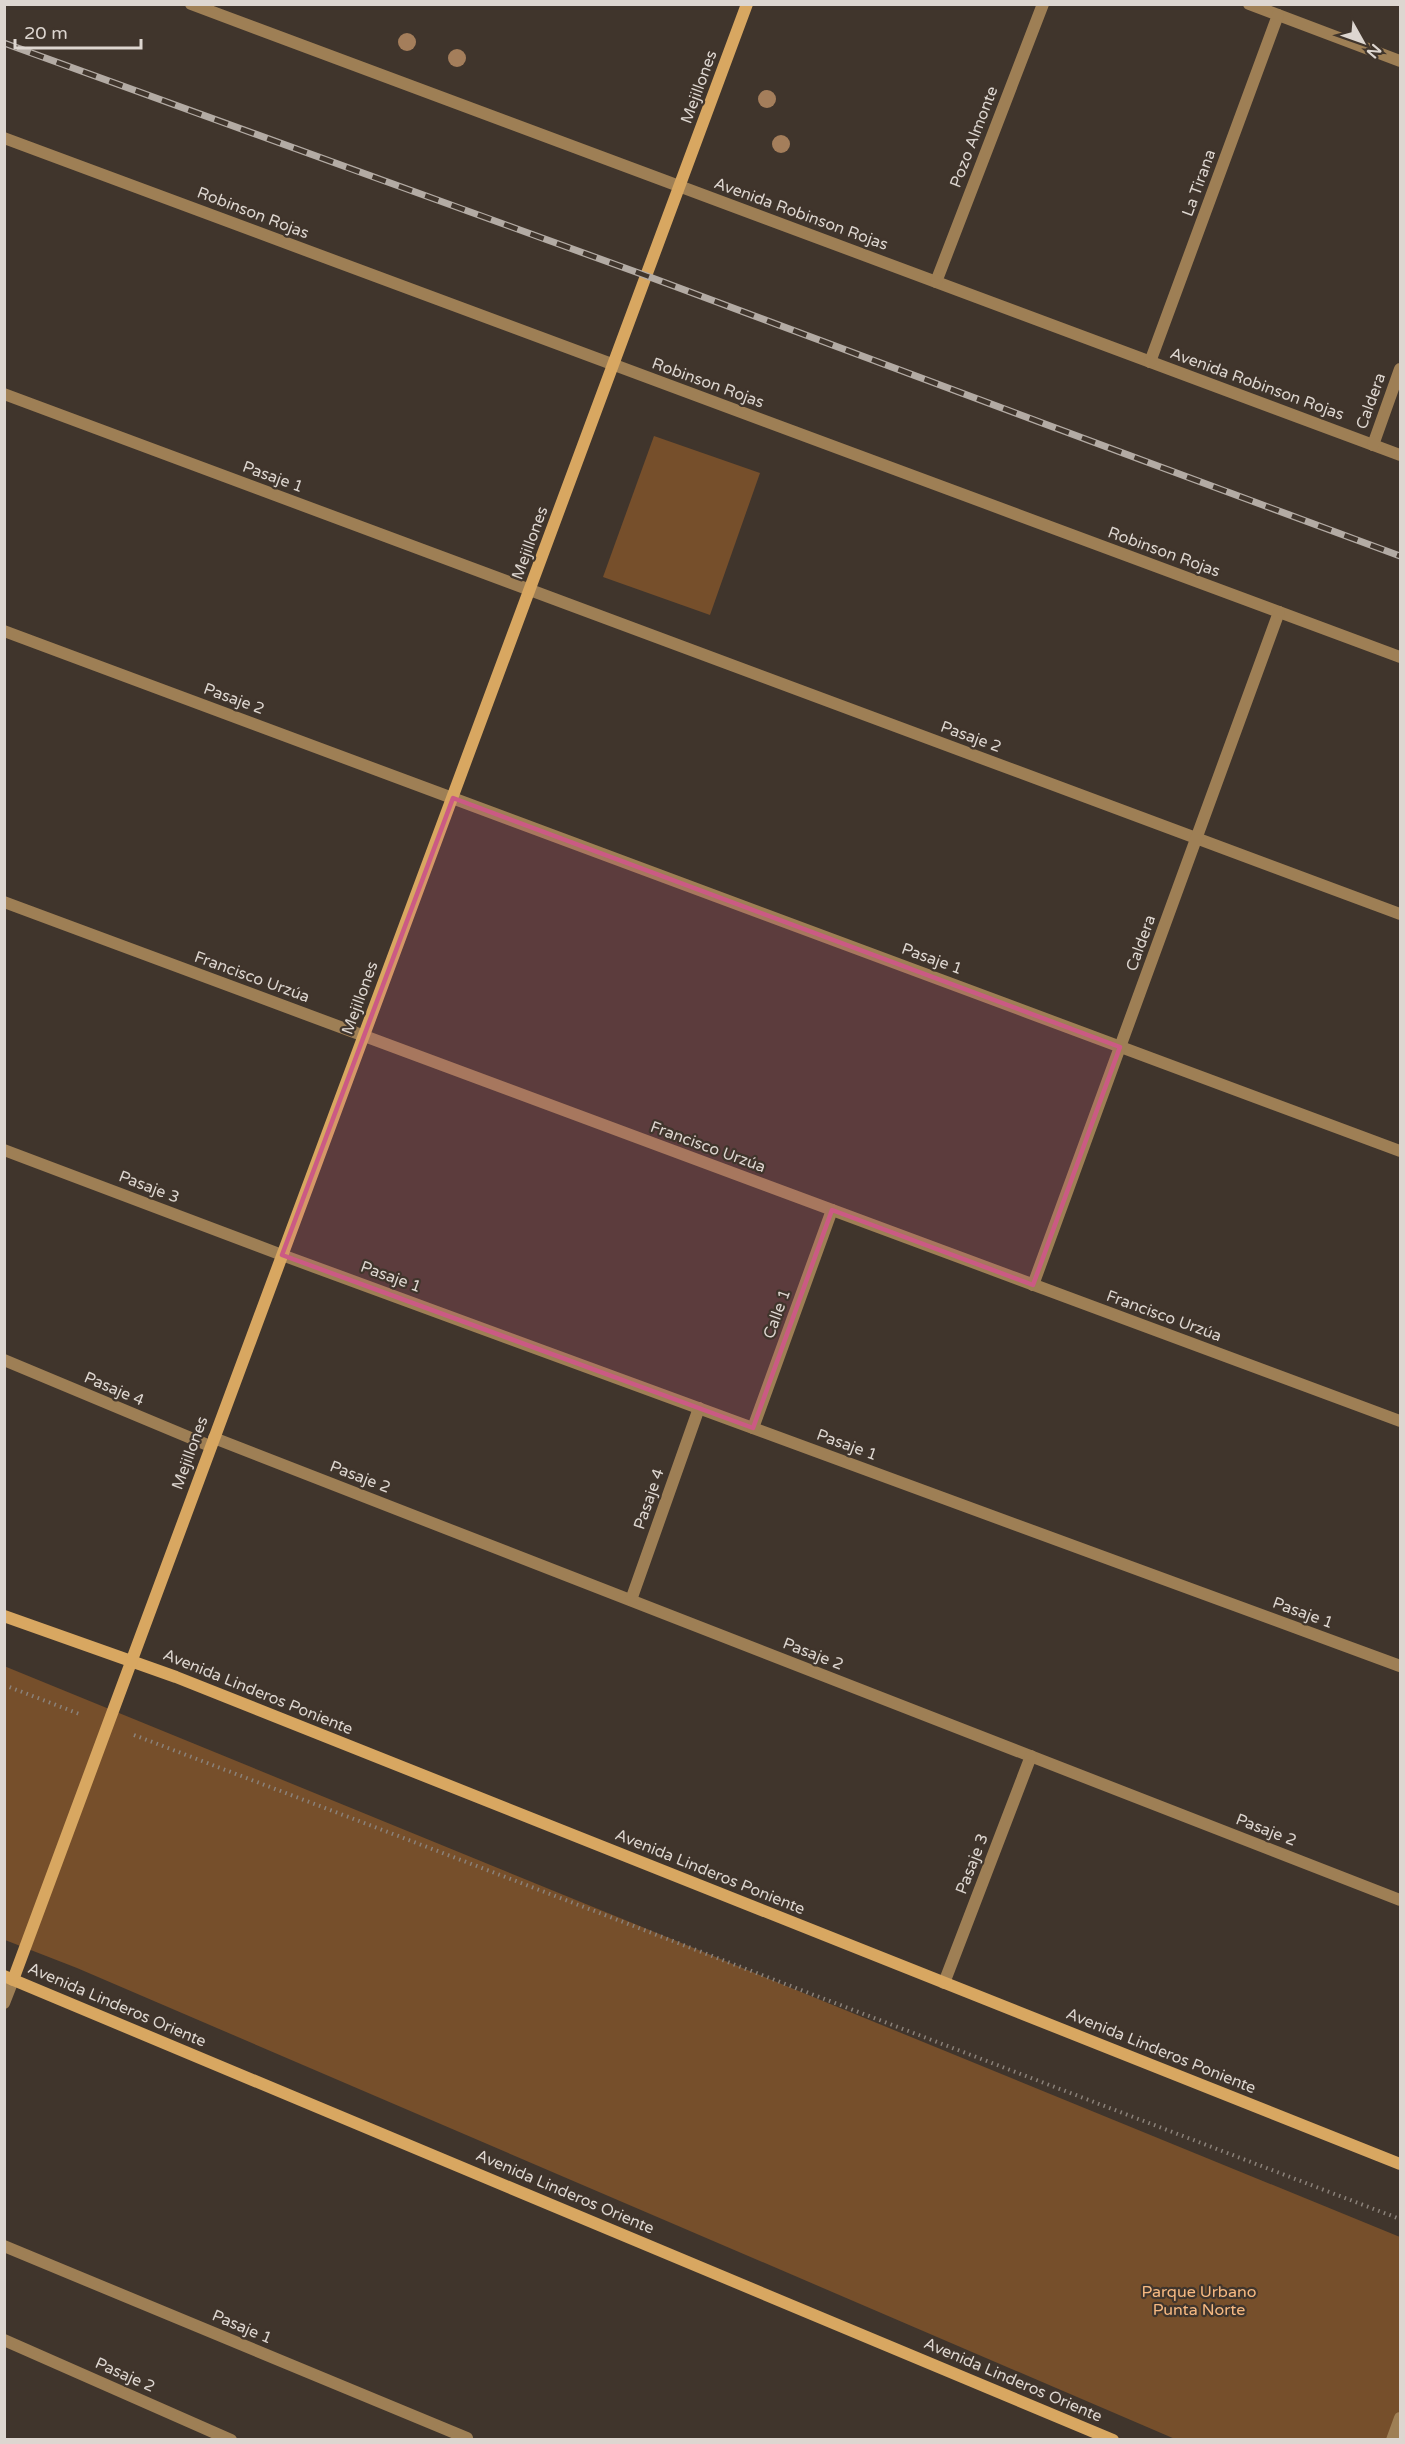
<svg xmlns="http://www.w3.org/2000/svg" width="1405" height="2444" viewBox="0 0 1405 2444" font-family="'Varela Round',sans-serif">
<style>
.green{fill:#764f2b}
.lines{fill:none;stroke-linecap:round;stroke-linejoin:round}
.path{stroke:#8b827a;stroke-width:4;stroke-dasharray:1.5 4.5;stroke-linecap:butt}
.street{stroke:#9e7f55;stroke-width:12}
.secondary{stroke:#d8a761;stroke-width:12}
.rail-casing{stroke:#b3aba4;stroke-width:7}
.rail{stroke:#40352c;stroke-width:4.5;stroke-dasharray:14;stroke-linecap:butt}
.tree{fill:#a47e5b}
.marked{fill:#cb5a84;fill-opacity:0.2;stroke:#cb5a84;stroke-width:4.5;stroke-linejoin:round}
.labels{text-anchor:middle;dominant-baseline:central;stroke-width:4.5;stroke-linejoin:round;paint-order:stroke}
.street-label{font-size:16px;fill:#ddd6d0;stroke:#40352c}
.park-label{font-size:16px;fill:#f6b982;stroke:#40352c}
</style>
<rect width="100%" height="100%" fill="#40352c"/>
<g class="green">
<polygon points="654,436 760,473 710,615 603,577"/>
<polygon points="4,1666 1400,2237 1400,2439 1175,2439 77,1968 5,1940"/>
</g>
<g class="lines">
<g class="path">
<polyline points="4,1685 82,1715"/>
<polyline points="134,1735 1400,2219"/>
</g>
<g class="street">
<polyline points="191,4 1400,455"/>
<polyline points="1249,4 1400,61"/>
<polyline points="4,138 1400,657"/>
<polyline points="936,282 1043,4"/>
<polyline points="1150,362 1278,15"/>
<polyline points="4,394 1400,914"/>
<polyline points="1373,445 1400,369"/>
<polyline points="4,631 1400,1151"/>
<polyline points="4,902 1400,1421"/>
<polyline points="4,1150 282,1255 1400,1666"/>
<polyline points="1033,1285 1279,612"/>
<polyline points="4,1360 210,1446"/>
<polyline points="753,1428 832,1210"/>
<polyline points="214,1438 1400,1900"/>
<polyline points="631,1600 699,1408"/>
<polyline points="944,1983 1031,1756"/>
<polyline points="4,2003 13,1980"/>
<polyline points="4,2246 467,2438"/>
<polyline points="4,2340 231,2440"/>
<polyline points="1392,2440 1400,2418"/>
</g>
<g class="secondary">
<polyline points="4,1616 176,1677 1400,2164"/>
<polyline points="4,1976 1113,2440"/>
<polyline points="13,1980 747,4"/>
</g>
<defs>
<polyline id="rail" points="4,43 647,276 1400,556"/>
</defs>
<use href="#rail" class="rail-casing"/>
<use href="#rail" class="rail"/>
</g>
<g class="tree">
<circle cx="407" cy="42" r="9"/>
<circle cx="457" cy="58" r="9"/>
<circle cx="767" cy="99" r="9"/>
<circle cx="781" cy="144" r="9"/>
</g>
<path class="marked" d="M 453,798 L 1120,1047 L 1033,1285 L 832,1210 L 753,1428 L 282,1255 Z"/>
<g class="labels">
<g class="street-label">
<text transform="translate(699 87) rotate(-70)">Mejillones</text>
<text transform="translate(974 137) rotate(-69)">Pozo Almonte</text>
<text transform="translate(1199 183) rotate(-70)">La Tirana</text>
<text transform="translate(253 213) rotate(21)">Robinson Rojas</text>
<text transform="translate(801 214) rotate(20)">Avenida Robinson Rojas</text>
<text transform="translate(708 383) rotate(20)">Robinson Rojas</text>
<text transform="translate(1257 384) rotate(20)">Avenida Robinson Rojas</text>
<text transform="translate(1371 401) rotate(-70)">Caldera</text>
<text transform="translate(273 477) rotate(20)">Pasaje 1</text>
<text transform="translate(530 543) rotate(-70)">Mejillones</text>
<text transform="translate(1164 552) rotate(20)">Robinson Rojas</text>
<text transform="translate(234 699) rotate(20)">Pasaje 2</text>
<text transform="translate(971 737) rotate(20)">Pasaje 2</text>
<text transform="translate(1141 943) rotate(-70)">Caldera</text>
<text transform="translate(932 959) rotate(20)">Pasaje 1</text>
<text transform="translate(252 977) rotate(20)">Francisco Urzúa</text>
<text transform="translate(360 998) rotate(-70)">Mejillones</text>
<text transform="translate(708 1147) rotate(20)">Francisco Urzúa</text>
<text transform="translate(149 1187) rotate(21)">Pasaje 3</text>
<text transform="translate(391 1277) rotate(20)">Pasaje 1</text>
<text transform="translate(777 1314) rotate(-70)">Calle 1</text>
<text transform="translate(1164 1316) rotate(20)">Francisco Urzúa</text>
<text transform="translate(114 1389) rotate(23)">Pasaje 4</text>
<text transform="translate(847 1445) rotate(20)">Pasaje 1</text>
<text transform="translate(190 1453) rotate(-70)">Mejillones</text>
<text transform="translate(360 1477) rotate(21)">Pasaje 2</text>
<text transform="translate(649 1499) rotate(-71)">Pasaje 4</text>
<text transform="translate(1303 1613) rotate(20)">Pasaje 1</text>
<text transform="translate(813 1654) rotate(21)">Pasaje 2</text>
<text transform="translate(258 1692) rotate(22)">Avenida Linderos Poniente</text>
<text transform="translate(1266 1830) rotate(21)">Pasaje 2</text>
<text transform="translate(972 1864) rotate(-69)">Pasaje 3</text>
<text transform="translate(710 1872) rotate(22)">Avenida Linderos Poniente</text>
<text transform="translate(117 2005) rotate(23)">Avenida Linderos Oriente</text>
<text transform="translate(1161 2051) rotate(22)">Avenida Linderos Poniente</text>
<text transform="translate(565 2192) rotate(23)">Avenida Linderos Oriente</text>
<text transform="translate(242 2327) rotate(23)">Pasaje 1</text>
<text transform="translate(125 2375) rotate(24)">Pasaje 2</text>
<text transform="translate(1013 2380) rotate(23)">Avenida Linderos Oriente</text>
</g>
<g class="park-label">
<text x="1199" y="2292">Parque Urbano<tspan x="1199" dy="18">Punta Norte</tspan></text>
</g>
</g>
<rect width="1405" height="2444" fill="none" stroke="#ddd6d0" stroke-width="12"/>
<g transform="translate(1363 42) rotate(130)" stroke="#40352c" stroke-width="4.5" paint-order="stroke">
<path d="M0-4.5L10 22L0 15L-10 22Z" fill="#ddd6d0"/>
<text y="-9" font-size="16" font-weight="bold" text-anchor="middle" fill="#ddd6d0">N</text>
</g>
<path d="M15 39v9h126v-9" fill="none" stroke="#ddd6d0" stroke-width="3"/>
<text x="24" y="39" font-size="18" fill="#ddd6d0" stroke="#40352c" stroke-width="4.5" paint-order="stroke">20 m</text>
</svg>
